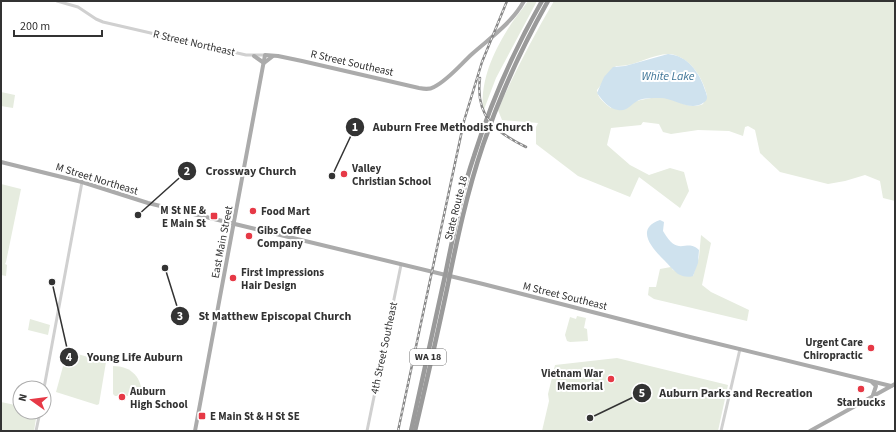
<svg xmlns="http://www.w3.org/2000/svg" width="896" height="432" viewBox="0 0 896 432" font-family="'Source Sans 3',sans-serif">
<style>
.green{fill:#e6ecdf;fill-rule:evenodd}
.water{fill:#cfe2ee}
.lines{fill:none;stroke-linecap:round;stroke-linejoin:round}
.minor{stroke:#d0d0d0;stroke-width:3}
.major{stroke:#ababab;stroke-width:4}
.highway{stroke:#9a9a9a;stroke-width:4.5}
.rail-casing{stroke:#888;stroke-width:2.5}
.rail{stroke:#fff;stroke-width:1;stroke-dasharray:3;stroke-linecap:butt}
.poi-dot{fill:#e63946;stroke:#fff;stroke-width:1.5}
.labels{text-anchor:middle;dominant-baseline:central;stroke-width:4;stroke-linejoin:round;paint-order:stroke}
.shield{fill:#fff;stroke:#707070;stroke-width:1}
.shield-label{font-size:10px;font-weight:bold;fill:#333}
.street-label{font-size:11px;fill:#333;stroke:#fff}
.poi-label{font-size:11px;font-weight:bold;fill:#333;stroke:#fff;text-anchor:start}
.water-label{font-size:12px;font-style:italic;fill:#3f7597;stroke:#fff}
.leader{fill:none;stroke:#333;stroke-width:1.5}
.callout-dot{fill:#333;stroke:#fff;stroke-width:1.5}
.mark-label{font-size:12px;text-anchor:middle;font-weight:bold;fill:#fff}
.callout-label{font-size:12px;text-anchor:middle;font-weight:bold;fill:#333;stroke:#fff;stroke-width:4;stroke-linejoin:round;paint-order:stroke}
</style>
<rect width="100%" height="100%" fill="#fff"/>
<g class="green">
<path d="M 528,1 L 537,1 L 496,78 L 483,112 C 480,79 494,51 511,24 C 516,16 523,9 528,1 Z"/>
<path d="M 554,1 L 895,1 L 895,201 L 883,198 L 880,181 L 865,175 L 845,181 L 828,184 L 780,172 L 760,153 L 755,130 L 748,126 L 745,127 L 743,136 L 729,131 L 698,130 L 671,134 L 663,132 L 659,124 L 643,122 L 641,125 L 611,128 L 607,145 L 630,165 L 649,175 L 670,168 L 684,172 L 689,191 L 680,208 L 639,177 L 630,197 L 578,176 L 536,144 L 536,127 L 538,123 L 502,120 L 498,110 C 514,73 533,37 554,1 ZM 671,54 C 692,59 702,77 707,95 L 703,104 C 689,110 680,101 667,98 C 648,95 629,104 611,108 C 606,104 597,98 597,90 L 616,66 C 636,67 652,53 671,54 Z"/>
<polygon points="1,92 15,95 13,108 1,106"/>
<polygon points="1,184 21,189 6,262 5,264 7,265 6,276 1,275"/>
<polygon points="701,235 711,243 702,285 711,292 749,310 747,321 654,299 648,295 649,287 656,287 660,269 671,267 673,270 693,276 699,257"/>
<polygon points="577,316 586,318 584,328 587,329 588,341 570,342 567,341 565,335 570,317 576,319"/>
<polygon points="30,319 50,325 48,335 28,330"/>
<polygon points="74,353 106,362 99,404 97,405 56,392 65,359"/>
<polygon points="617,358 728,385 718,431 542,431 549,401 548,394 555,365"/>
<path d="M 113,366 C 132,366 142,378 142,396 L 115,396 L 113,394 Z"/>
<polygon points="1,402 20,406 20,412 37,412 34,431 1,431"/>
</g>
<g class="water">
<path d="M 668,54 C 687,55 700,73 705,90 C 707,95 709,100 703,103 C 690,112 674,98 660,98 C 653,98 645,98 639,100 C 631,104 627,112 618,110 C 609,109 602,100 597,93 L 604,77 L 613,67 L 625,66 Z"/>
<path d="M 660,220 L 664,222 L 663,231 C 679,259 686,237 699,250 L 698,263 L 693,276 C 687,278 682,276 678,274 C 673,270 669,265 664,260 C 653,249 634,229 660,220 Z"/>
</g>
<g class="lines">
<g class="minor">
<polyline points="57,1 78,7 96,19 103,22 246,55 265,55"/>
<polyline points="44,388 82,182"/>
<polyline points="36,431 40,412"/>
<polyline points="367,431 401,265"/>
<polyline points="721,431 740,349"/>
</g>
<g class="major">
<polyline points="254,56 264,63 273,56"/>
<polyline points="1,162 82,182 148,203 483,284 690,337 891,386"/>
<polyline points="871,381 876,386 873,395"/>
<path d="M 195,431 L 265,55 L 278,56 L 302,61 L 419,88 C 424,89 429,90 434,87 C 448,80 460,65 472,54 C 490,38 512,23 524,1"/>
<polyline points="810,431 895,384"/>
</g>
<g class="highway">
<path d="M 411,431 C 423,378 434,324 446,271 C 454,232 461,194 474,156 C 491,102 514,50 542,1"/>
<path d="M 415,431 C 426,384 437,336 447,289 C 457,240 467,192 483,145 C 500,95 522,47 548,1"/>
</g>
<defs>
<g id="rail">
<path d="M 480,78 C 475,116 495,132 526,147"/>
<polyline points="398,431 464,121 482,62 507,1"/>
</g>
</defs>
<use href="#rail" class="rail-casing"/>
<use href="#rail" class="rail"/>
</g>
<g class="poi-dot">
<circle cx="344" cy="174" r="4"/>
<circle cx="253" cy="211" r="4"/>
<rect x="210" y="212" width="8" height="8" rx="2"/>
<circle cx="249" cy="236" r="4"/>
<circle cx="233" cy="278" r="4"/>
<circle cx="871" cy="348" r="4"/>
<circle cx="611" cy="379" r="4"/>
<circle cx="861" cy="389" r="4"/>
<circle cx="122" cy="397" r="4"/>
<rect x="198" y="412" width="8" height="8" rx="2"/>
</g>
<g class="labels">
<rect class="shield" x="410" y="349" width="36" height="16" rx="3"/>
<g class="shield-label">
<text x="428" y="357">WA 18</text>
</g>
<g class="street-label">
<text transform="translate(194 43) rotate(13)">R Street Northeast</text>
<text transform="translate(352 63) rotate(13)">R Street Southeast</text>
<text transform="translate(97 179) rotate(17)">M Street Northeast</text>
<text transform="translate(456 208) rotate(-76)">State Route 18</text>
<text transform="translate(222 242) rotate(-79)">East Main Street</text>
<text transform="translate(565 296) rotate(14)">M Street Southeast</text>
<text transform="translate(384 348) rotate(-78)">4th Street Southeast</text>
</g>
<g class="poi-label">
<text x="352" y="168">Valley<tspan x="352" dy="13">Christian School</tspan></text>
<text x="206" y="210" text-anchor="end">M St NE &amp;<tspan x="206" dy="13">E Main St</tspan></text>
<text x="261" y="211">Food Mart</text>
<text x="257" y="230">Gibs Coffee<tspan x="257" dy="13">Company</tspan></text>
<text x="241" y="272">First Impressions<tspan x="241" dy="13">Hair Design</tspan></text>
<text x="863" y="342" text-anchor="end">Urgent Care<tspan x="863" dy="13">Chiropractic</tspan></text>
<text x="603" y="373" text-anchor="end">Vietnam War<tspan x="603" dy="13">Memorial</tspan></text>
<text x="130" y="391">Auburn<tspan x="130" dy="13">High School</tspan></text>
<text x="861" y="402" text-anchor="middle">Starbucks</text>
<text x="210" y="416">E Main St &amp; H St SE</text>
</g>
<g class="water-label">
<text x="668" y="76">White Lake</text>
</g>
</g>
<path class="leader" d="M332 176L355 127M138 215L187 171M165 268L180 316M52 282L69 357M590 418L642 393"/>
<g class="callout-dot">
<circle cx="332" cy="176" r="4"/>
<circle cx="138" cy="215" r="4"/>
<circle cx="165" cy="268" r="4"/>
<circle cx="52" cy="282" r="4"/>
<circle cx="590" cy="418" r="4"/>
<circle cx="355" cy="127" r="10"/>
<circle cx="187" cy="171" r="10"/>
<circle cx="180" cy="316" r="10"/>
<circle cx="69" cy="357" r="10"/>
<circle cx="642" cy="393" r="10"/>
</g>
<g class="mark-label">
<text x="355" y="131">1</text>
<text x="187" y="175">2</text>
<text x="180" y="320">3</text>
<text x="69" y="361">4</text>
<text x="642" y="397">5</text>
</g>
<g class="callout-label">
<text x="453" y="131">Auburn Free Methodist Church</text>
<text x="251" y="175">Crossway Church</text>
<text x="275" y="320">St Matthew Episcopal Church</text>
<text x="135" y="361">Young Life Auburn</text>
<text x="736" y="397">Auburn Parks and Recreation</text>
</g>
<rect width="896" height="432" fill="none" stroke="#333333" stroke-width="4"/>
<g transform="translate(32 400) rotate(284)"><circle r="19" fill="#ffffff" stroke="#adadad"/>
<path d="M0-3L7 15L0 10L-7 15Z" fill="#e63946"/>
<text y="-6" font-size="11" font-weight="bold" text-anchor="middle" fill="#333333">N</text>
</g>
<path d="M14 30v6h88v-6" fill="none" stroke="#333333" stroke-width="2"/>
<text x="20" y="30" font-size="12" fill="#333333" stroke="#ffffff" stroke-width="3" paint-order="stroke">200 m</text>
</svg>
